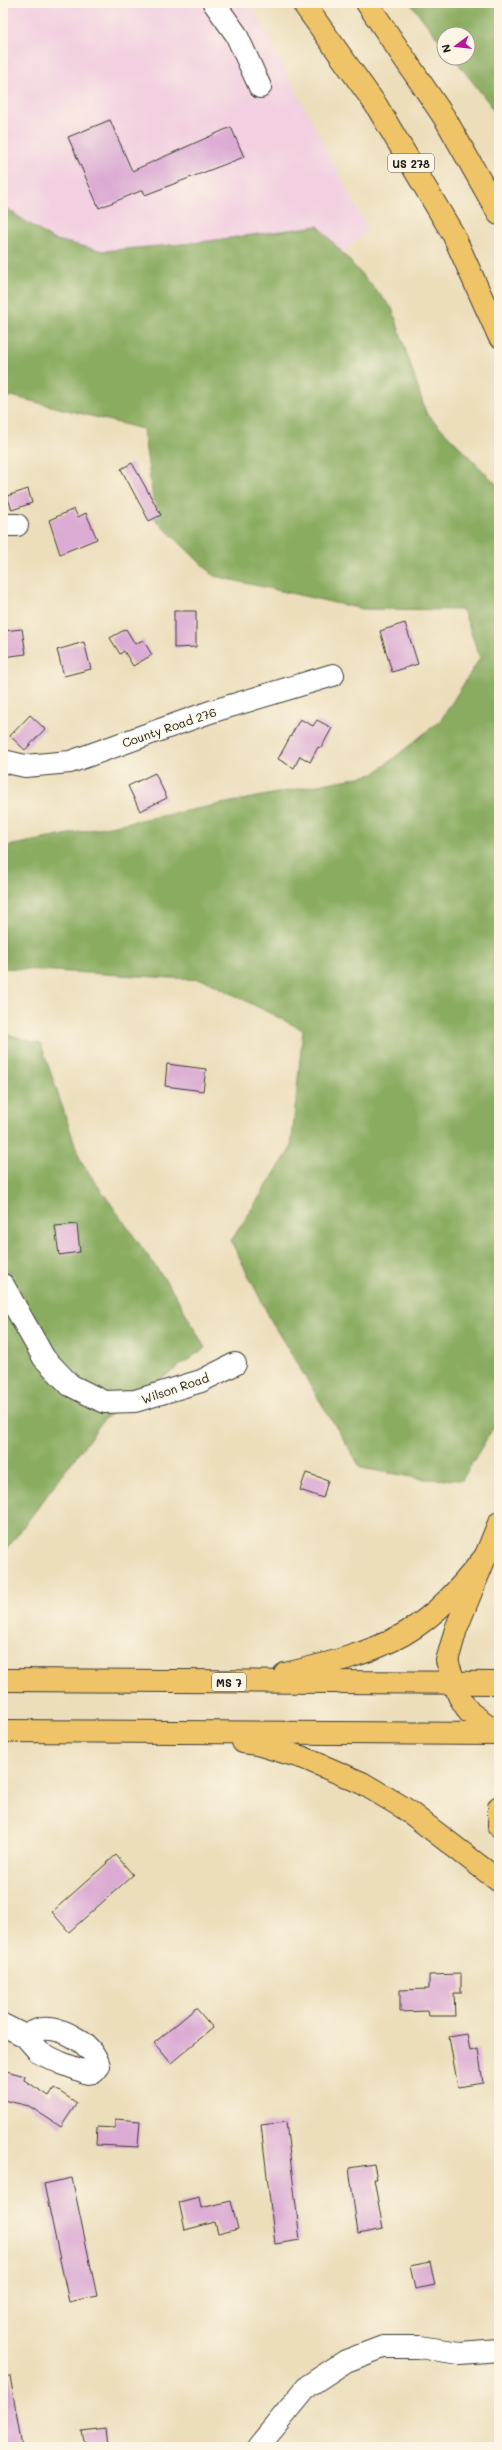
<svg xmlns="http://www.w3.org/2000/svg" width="502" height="2450" viewBox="0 0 502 2450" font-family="Mali,sans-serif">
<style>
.built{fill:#f2cfe1}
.forest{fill:#8aac61;stroke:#53643e}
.building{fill:#dbabd4}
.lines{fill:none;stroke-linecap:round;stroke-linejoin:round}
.minor-casing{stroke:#3b3934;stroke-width:24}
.highway-casing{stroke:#3b3934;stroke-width:24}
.minor{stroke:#fff;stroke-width:22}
.highway{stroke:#efc469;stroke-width:22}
.labels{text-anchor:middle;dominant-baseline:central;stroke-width:3;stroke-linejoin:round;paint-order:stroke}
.shield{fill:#fcf5e5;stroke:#5f5d58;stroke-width:1}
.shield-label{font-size:11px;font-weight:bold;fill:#1c1c1c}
.street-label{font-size:12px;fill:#1c1c1c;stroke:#fcf5e5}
</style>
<rect width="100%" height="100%" fill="#fcf5e5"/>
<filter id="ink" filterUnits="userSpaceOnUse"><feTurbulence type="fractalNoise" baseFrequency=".025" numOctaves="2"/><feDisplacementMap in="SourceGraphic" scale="8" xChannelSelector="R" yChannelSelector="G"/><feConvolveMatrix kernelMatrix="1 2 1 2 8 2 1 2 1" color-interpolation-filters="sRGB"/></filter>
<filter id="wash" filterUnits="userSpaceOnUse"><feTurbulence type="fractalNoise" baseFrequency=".012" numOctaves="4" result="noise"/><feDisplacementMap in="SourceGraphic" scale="16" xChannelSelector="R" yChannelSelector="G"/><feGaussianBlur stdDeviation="0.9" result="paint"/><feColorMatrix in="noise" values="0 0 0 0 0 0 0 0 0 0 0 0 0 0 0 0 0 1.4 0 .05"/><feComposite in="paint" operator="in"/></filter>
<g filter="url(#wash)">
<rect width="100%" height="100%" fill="#ecdebb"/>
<polygon class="built" points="3,3 251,3 368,230 143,429 3,394"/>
<g class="forest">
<polygon points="410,3 499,3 499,122 489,103 454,58 468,58 468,34 444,34 444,46"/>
<polygon points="3,206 52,239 103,251 193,243 318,226 392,308 426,413 499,487 499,1418 462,1480 424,1479 361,1468 274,1326 231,1241 291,1148 303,1030 205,980 3,968 3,847 374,774 441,720 480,658 463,610 362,609 214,576 156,520 143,429 11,396 3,399"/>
<polygon points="3,1033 41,1044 81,1162 175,1294 205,1348 105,1418 3,1554"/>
</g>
<g id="blocks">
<g class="building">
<polygon points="110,120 132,171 231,127 244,157 145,195 143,190 99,208 68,137"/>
<polygon points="132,463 161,515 149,521 121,469"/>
<polygon points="28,489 32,503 12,510 7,496"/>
<polygon points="74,509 78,517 86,513 97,539 60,554 49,520"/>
<polygon points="174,611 196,611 196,647 174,648"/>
<polygon points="405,623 418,664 392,672 380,631"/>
<polygon points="22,629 26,654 3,657 3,631"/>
<polygon points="126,629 135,644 143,640 152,655 133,666 124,651 120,654 110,638"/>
<polygon points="84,642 91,669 64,676 57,650"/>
<polygon points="30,715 45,729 25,750 10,736"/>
<polygon points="300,719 313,726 317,720 332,728 321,748 318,747 310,762 300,756 294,768 278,759"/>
<polygon points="155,773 167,798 140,811 128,786"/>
<polygon points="167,1064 206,1069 203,1091 165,1086"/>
<polygon points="77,1224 80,1252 59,1255 55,1226"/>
<polygon points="306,1473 328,1480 323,1498 300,1490"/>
<polygon points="116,1855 133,1875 69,1932 52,1912"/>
<polygon points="461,1974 461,1993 454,1993 455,2016 429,2016 428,2011 400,2012 400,1990 429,1989 429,1975"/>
<polygon points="196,2008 213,2028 171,2063 154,2043"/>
<polygon points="467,2034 470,2051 478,2049 483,2083 458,2087 449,2037"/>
<polygon points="3,2070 25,2076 24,2080 49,2096 54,2088 77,2103 61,2127 29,2106 3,2100"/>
<polygon points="115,2119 140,2121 138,2147 96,2145 97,2127 115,2128"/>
<polygon points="286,2122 300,2240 275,2244 261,2125"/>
<polygon points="374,2164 377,2179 374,2179 383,2229 358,2234 349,2168"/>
<polygon points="72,2178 97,2296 69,2302 44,2184"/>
<polygon points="199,2197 201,2208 231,2201 238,2229 218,2234 215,2222 185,2230 179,2202"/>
<polygon points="430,2262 435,2285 415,2289 410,2266"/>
<polygon points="10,2376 22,2447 3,2447 3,2377"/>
<polygon points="105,2428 107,2447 85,2447 82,2431"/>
</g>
</g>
</g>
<g filter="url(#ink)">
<use href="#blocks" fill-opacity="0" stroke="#3b3934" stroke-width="1"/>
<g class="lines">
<defs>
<g id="minor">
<polyline points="214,3 236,34 260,87"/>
<polyline points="3,525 17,525"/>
<polyline points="3,761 25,766 70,762 210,712 333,675"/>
<polyline points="3,1285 44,1358 70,1385 104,1402 135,1401 201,1381 235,1364"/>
<path d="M 3,2025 L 25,2036 L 40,2053 L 61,2063 L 88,2073 L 94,2072 L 99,2066 C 93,2044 64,2027 42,2029 C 37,2029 30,2034 25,2036"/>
<polyline points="258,2447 308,2386 346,2361 383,2347 419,2347 460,2353 499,2350"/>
</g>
<g id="highway">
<polyline points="303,3 376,105 453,234 499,336"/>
<polyline points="367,3 446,120 499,214"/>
<polyline points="499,1523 456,1629 447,1661 459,1696 469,1712 499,1733"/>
<path d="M 285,1674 C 324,1665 369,1654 404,1634 C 437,1615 461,1587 484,1558"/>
<polyline points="3,1680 499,1683"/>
<polyline points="3,1731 499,1734"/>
<polyline points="243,1742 257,1744 304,1758 362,1783 404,1808 499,1881"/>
<polyline points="499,1807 499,1826"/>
</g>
</defs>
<use href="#minor" class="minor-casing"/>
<use href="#highway" class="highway-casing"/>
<use href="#minor" class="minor"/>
<use href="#highway" class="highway"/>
</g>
</g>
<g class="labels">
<g class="shield">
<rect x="388" y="154" width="46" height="18" rx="3"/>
<rect x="212" y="1673" width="34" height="18" rx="3"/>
</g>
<g class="shield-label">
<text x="411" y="163">US 278</text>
<text x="229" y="1682">MS 7</text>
</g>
<g class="street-label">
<text transform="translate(169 727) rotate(-19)">County Road 276</text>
<text transform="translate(175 1388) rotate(-19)">Wilson Road</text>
</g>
</g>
<rect width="502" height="2450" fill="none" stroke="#fcf5e5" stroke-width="16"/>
<g transform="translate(456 46) rotate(255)"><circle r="19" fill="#fcf5e5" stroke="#a29e95"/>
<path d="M0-3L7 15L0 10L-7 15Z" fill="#b5179e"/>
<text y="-6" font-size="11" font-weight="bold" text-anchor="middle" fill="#1c1c1c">N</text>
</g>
</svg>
